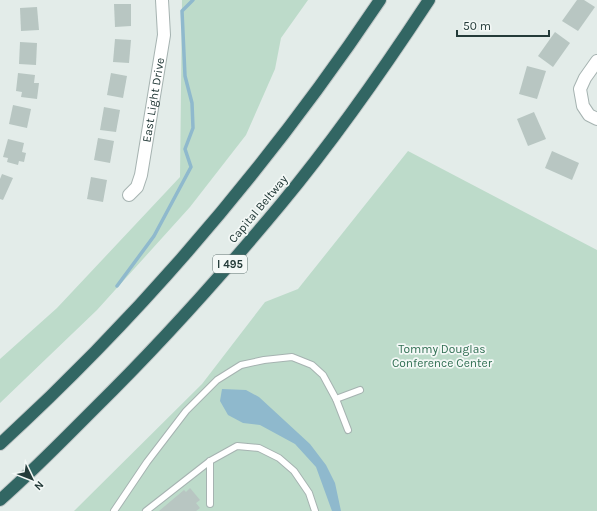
<svg xmlns="http://www.w3.org/2000/svg" width="597" height="511" viewBox="0 0 597 511" font-family="Karla,sans-serif">
<style>
.green{fill:#bddbca}
.water{fill:#8fb9cd}
.lines{fill:none;stroke-linecap:round;stroke-linejoin:round}
.stream{stroke:#8fb9cd;stroke-width:3.5}
.building{fill:#b8c6c2}
.service-casing{stroke:#a6b3b1;stroke-width:8}
.minor-casing{stroke:#a6b3b1;stroke-width:14}
.motorway-casing{stroke:#c2c8c8;stroke-width:14}
.service{stroke:#fff;stroke-width:6}
.minor{stroke:#fff;stroke-width:12}
.motorway{stroke:#326663;stroke-width:12}
.labels{text-anchor:middle;dominant-baseline:central;stroke-width:3.5;stroke-linejoin:round;paint-order:stroke}
.shield{fill:#f3f8f6;stroke:#627472;stroke-width:1}
.shield-label{font-size:11px;font-weight:bold;fill:#243b39}
.street-label{font-size:12px;fill:#243b39;stroke:#f3f8f6}
.park-label{font-size:12px;fill:#316f53;stroke:#f3f8f6}
</style>
<rect width="100%" height="100%" fill="#e3ece9"/>
<g class="green">
<polygon points="182,0 308,0 281,38 275,69 246,135 190,207 97,310 0,403 0,359 57,308 180,177"/>
<polygon points="408,151 597,250 597,511 74,511 202,384 265,302 298,289"/>
</g>
<polygon class="water" points="222,389 246,390 259,397 310,444 326,465 335,483 341,511 332,511 316,467 295,444 260,425 243,423 228,415 220,401"/>
<g class="lines">
<polyline class="stream" points="117,286 154,236 191,167 185,149 193,128 192,103 185,76 182,11 193,0"/>
</g>
<g class="building">
<polygon points="577,0 584,0 595,7 578,31 562,21"/>
<polygon points="114,4 131,4 131,26 115,27"/>
<polygon points="37,7 39,30 21,31 20,8"/>
<polygon points="555,32 570,43 553,67 538,56"/>
<polygon points="115,39 131,40 129,63 113,62"/>
<polygon points="20,42 37,43 36,65 19,64"/>
<polygon points="527,66 546,71 537,99 519,94"/>
<polygon points="18,73 35,75 34,83 39,83 37,99 21,97 22,92 16,91"/>
<polygon points="111,73 127,76 123,98 107,95"/>
<polygon points="13,105 31,109 27,128 9,124"/>
<polygon points="104,107 120,110 116,132 100,130"/>
<polygon points="534,112 546,139 528,146 517,119"/>
<polygon points="98,138 114,141 110,163 94,160"/>
<polygon points="8,139 24,143 22,152 26,153 24,162 19,161 18,165 7,162 8,158 3,157"/>
<polygon points="552,151 579,163 572,180 545,168"/>
<polygon points="2,174 13,178 3,200 0,199 0,179"/>
<polygon points="91,177 107,180 103,202 87,199"/>
<polygon points="190,488 200,500 196,503 200,508 196,511 159,511 184,490 186,492"/>
</g>
<g class="lines">
<defs>
<g id="service">
<polyline points="336,399 360,390"/>
<polyline points="210,504 210,461"/>
<polyline points="114,511 147,462 186,411 217,380 241,365 264,360 292,357 312,365 323,375 336,399 348,430"/>
<polyline points="146,511 210,461 237,446 259,448 279,458 294,471 309,493 315,511"/>
</g>
<g id="minor">
<polyline points="597,61 585,78 580,89 583,106 589,115 597,119"/>
<path id="s1" d="M 129,195 L 137,187 L 141,175 L 164,35 L 162,0"/>
</g>
<g id="motorway">
<path d="M 0,444 C 143,313 272,161 380,0"/>
<path d="M 0,500 C 33,471 64,439 95,408 C 161,343 222,275 281,204 C 335,139 383,70 429,0"/>
</g>
</defs>
<use href="#service" class="service-casing"/>
<use href="#minor" class="minor-casing"/>
<use href="#motorway" class="motorway-casing"/>
<use href="#service" class="service"/>
<use href="#minor" class="minor"/>
<use href="#motorway" class="motorway"/>
</g>
<g class="labels">
<rect class="shield" x="213" y="255" width="34" height="18" rx="3"/>
<g class="shield-label">
<text x="230" y="264">I 495</text>
</g>
<g class="street-label">
<text stroke="none"><textPath href="#s1" startOffset="100">East Light Drive</textPath></text>
<text transform="translate(258 209) rotate(-50)">Capital Beltway</text>
</g>
<g class="park-label">
<text x="442" y="349">Tommy Douglas<tspan x="442" dy="14">Conference Center</tspan></text>
</g>
</g>
<g transform="translate(32 479) rotate(133)" stroke="#f3f8f6" stroke-width="3" paint-order="stroke">
<path d="M0-3L7 15L0 10L-7 15Z" fill="#243b39"/>
<text y="-6" font-size="11" font-weight="bold" text-anchor="middle" fill="#243b39">N</text>
</g>
<path d="M457 30v6h92v-6" fill="none" stroke="#243b39" stroke-width="2"/>
<text x="463" y="30" font-size="12" fill="#243b39" stroke="#f3f8f6" stroke-width="3" paint-order="stroke">50 m</text>
</svg>
